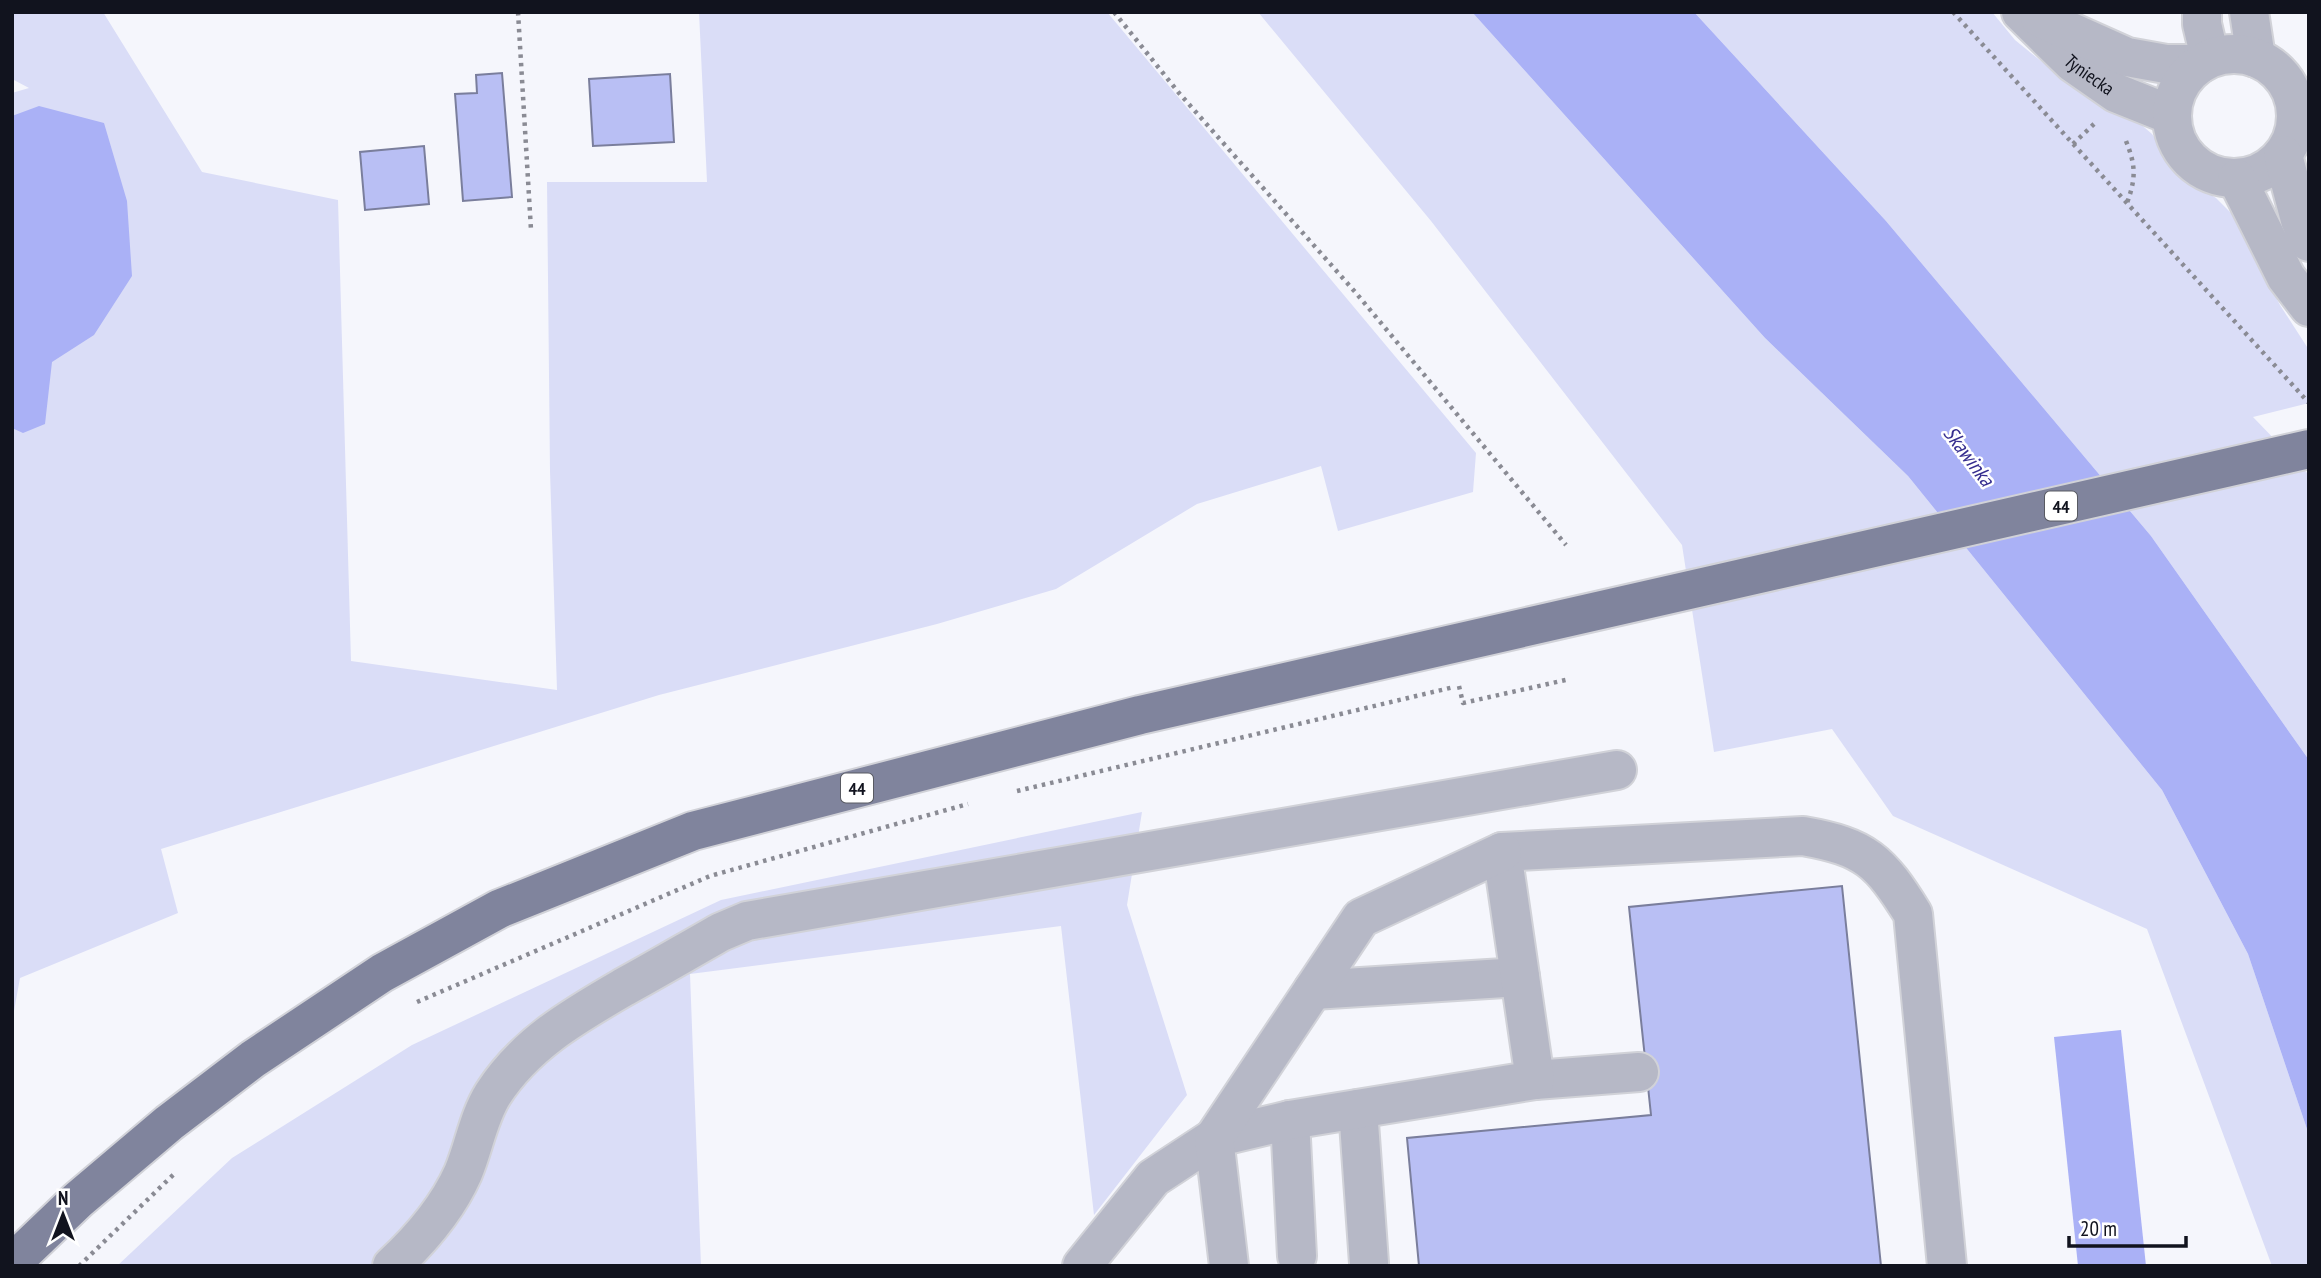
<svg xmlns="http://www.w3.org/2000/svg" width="2321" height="1278" viewBox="0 0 2321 1278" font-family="'PT Sans Narrow',sans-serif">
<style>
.green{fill:#daddf7}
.water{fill:#aab1f6}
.building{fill:#b9bff4;stroke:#7a7e9c;stroke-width:2}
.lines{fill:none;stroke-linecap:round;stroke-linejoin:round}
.minor-casing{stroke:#d1d2d8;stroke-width:42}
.major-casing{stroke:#d1d2d8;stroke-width:42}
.path{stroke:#8a8b94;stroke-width:4.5;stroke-dasharray:3.5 5;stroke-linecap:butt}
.minor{stroke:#b6b8c6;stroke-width:38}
.major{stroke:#80849d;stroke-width:38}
.labels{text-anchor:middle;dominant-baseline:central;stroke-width:5;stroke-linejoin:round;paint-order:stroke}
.shield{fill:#fff;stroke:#585a62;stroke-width:2}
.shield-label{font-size:18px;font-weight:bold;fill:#11131e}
.street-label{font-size:19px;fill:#11131e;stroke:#fff}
.water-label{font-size:21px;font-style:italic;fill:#362e8f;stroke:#fff}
</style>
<rect width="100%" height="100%" fill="#f5f6fc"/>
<g class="green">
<polygon points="12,12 103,12 202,172 338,200 351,661 557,690 550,471 547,182 707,182 699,12 1107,12 1476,453 1473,492 1338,531 1321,466 1197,504 1056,589 937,624 659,695 161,849 178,913 20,978 12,1022 12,93 29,88 12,79"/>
<polygon points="1258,12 1472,12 1765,338 1908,476 2162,790 2248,954 2309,1135 2309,1266 2272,1266 2147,929 1893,816 1832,729 1714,752 1682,545 1431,221"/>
<polygon points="1694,12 1992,12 2015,40 2068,83 2137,121 2152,134 2181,176 2216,198 2233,215 2280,305 2309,350 2309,403 2253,417 2309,475 2309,760 2151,536 1886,221"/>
<polygon points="1142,812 1127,905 1187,1095 1094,1215 1061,926 690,974 701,1266 117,1266 232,1158 412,1045 721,900"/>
</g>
<g class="water">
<polygon points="1472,12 1694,12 1886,221 2151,536 2309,760 2309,1135 2248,954 2162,790 1908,476 1765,338"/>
<polygon points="39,106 104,123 127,201 132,276 94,335 52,362 45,424 23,433 12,428 12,116"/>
<polygon points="2121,1030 2146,1266 2078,1266 2054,1037"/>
</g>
<g class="building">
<polygon points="502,73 512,197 463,201 455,94 477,93 476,75"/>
<polygon points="670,74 674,142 593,146 589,79"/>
<polygon points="424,146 429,204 365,210 360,152"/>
<polygon points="1842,886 1881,1266 1419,1266 1407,1138 1651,1115 1629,907"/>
</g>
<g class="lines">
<defs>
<g id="minor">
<path id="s1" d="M 2021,12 L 2073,63 L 2116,93 L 2171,115"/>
<polyline points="2202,12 2202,24 2210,58"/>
<polyline points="2249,12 2256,58"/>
<polyline points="2040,18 2127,57 2166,64 2200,64"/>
<circle cx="2234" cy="116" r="62"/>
<polyline points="2283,155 2300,220 2309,242"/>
<polyline points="2237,179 2286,277 2309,307"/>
<polyline points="1313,990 1520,977"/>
<polyline points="1535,1080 1639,1072"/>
<polyline points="1358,1109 1369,1263"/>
<polyline points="1290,1120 1297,1256"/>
<path d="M 392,1266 C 420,1240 447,1209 463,1173 C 474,1147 478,1118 493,1094 C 525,1044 574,1016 624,987 C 657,969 689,950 721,932 L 747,921 L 1617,770"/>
<path d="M 1082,1266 L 1153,1178 L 1214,1138 L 1290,1120 L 1535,1080 L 1502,852 L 1803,836 C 1866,847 1880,861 1913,914 L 1947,1266"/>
<polyline points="1229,1266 1214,1138 1361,918 1502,852"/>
</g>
<polyline id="major" points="12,1263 78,1200 169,1123 253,1059 382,973 499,909 693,831 1140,715 2309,449"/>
</defs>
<use href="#minor" class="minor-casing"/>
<use href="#major" class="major-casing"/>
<g class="path">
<polyline points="518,12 531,230"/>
<polyline points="1114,12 1179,93 1356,293 1566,545"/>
<polyline points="1953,12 2309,403"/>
<path d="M 2126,141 C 2136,166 2136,178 2127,203"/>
<polyline points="2073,144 2094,124"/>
<polyline points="1459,686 1463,703 1570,679"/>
<polyline points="1017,791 1454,687"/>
<polyline points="417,1002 710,876 968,804"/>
<polyline points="79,1266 174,1174"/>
</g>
<use href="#minor" class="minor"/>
<use href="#major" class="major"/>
</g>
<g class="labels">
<g class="shield">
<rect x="2045" y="491.5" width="32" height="29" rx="5"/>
<rect x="841" y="773.5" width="32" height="29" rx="5"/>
</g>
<g class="shield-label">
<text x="2061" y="506">44</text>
<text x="857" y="788">44</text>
</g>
<g class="street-label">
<text stroke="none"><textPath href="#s1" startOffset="93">Tyniecka</textPath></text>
</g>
<g class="water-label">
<text transform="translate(1969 456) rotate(53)">Skawinka</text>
</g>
</g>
<rect width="2321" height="1278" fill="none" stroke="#11131e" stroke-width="28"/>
<g transform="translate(63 1215)" stroke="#ffffff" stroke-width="5" paint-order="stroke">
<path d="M0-5L12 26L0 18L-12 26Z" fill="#11131e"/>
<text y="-10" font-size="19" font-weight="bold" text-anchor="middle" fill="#11131e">N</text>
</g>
<path d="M2069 1236v10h117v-10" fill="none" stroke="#11131e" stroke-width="3.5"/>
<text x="2080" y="1236" font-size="21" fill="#11131e" stroke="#ffffff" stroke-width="5" paint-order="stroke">20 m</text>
</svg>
